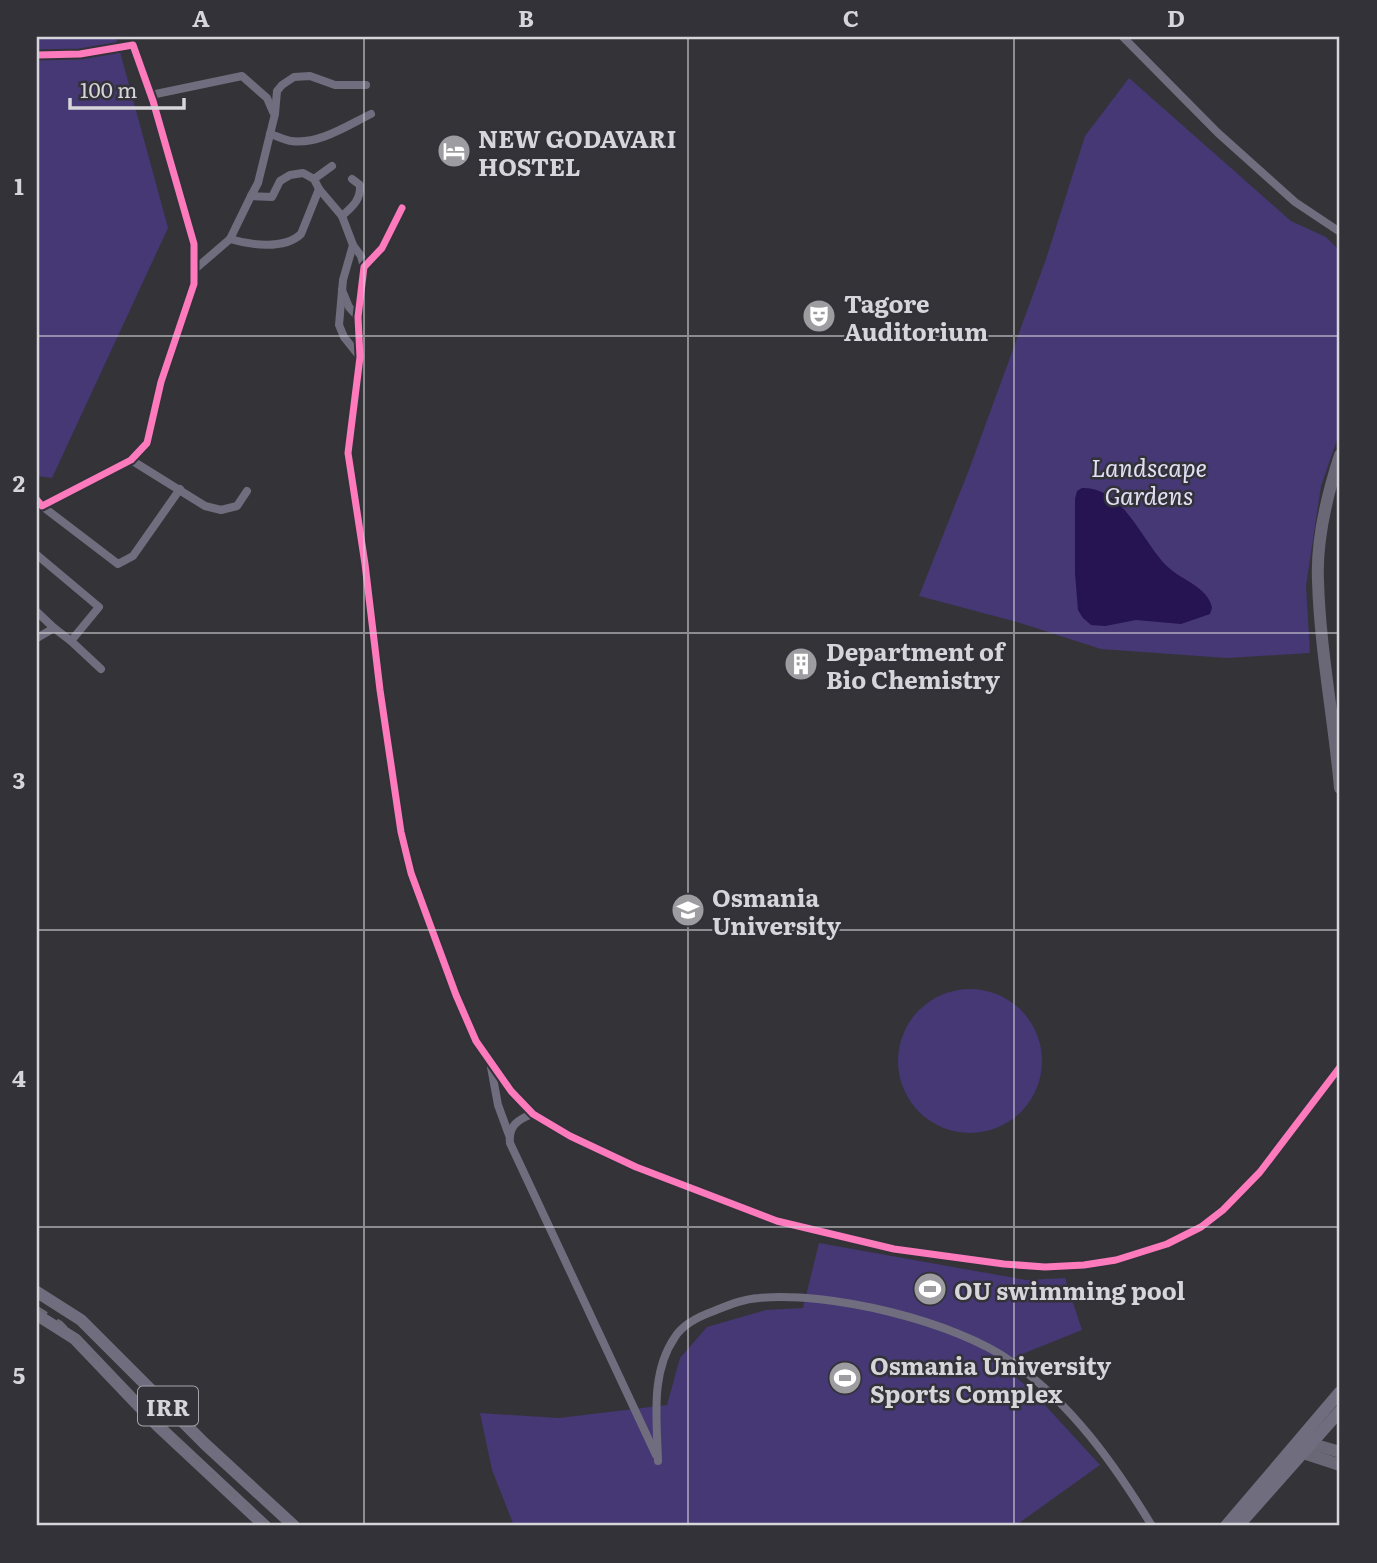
<svg xmlns="http://www.w3.org/2000/svg" width="1377" height="1563" viewBox="0 0 1377 1563" font-family="Literata,serif">
<style>
.green{fill:#453874}
.water{fill:#261351}
.lines{fill:none;stroke-linecap:round;stroke-linejoin:round}
.street{stroke:#706e7e;stroke-width:8}
.secondary{stroke:#6a6777;stroke-width:12}
.primary{stroke:#706e7e;stroke-width:12}
.rail{stroke:#6e6c76;stroke-width:2.5;stroke-dasharray:12 12;stroke-linecap:butt}
.cycleway-casing{stroke:#333239;stroke-width:11}
.cycleway{stroke:#fd7abc;stroke-width:7}
.grid{fill:none;stroke:#d6d6da;stroke-width:2;stroke-opacity:0.55}
.labels{text-anchor:middle;dominant-baseline:central;stroke-width:5;stroke-linejoin:round;paint-order:stroke}
.shield{fill:#333239;stroke:#a5a5aa;stroke-width:2}
.shield-label{font-size:23px;font-weight:bold;fill:#d6d6da}
.poi-label{font-size:24px;font-weight:bold;fill:#d6d6da;stroke:#333239;text-anchor:start}
.park-label{font-size:24px;font-style:italic;fill:#e1dff4;stroke:#333239}
.neatline{fill:none;stroke:#d6d6da;stroke-width:2.5}
.grid-label{font-size:23px;text-anchor:middle;font-weight:bold;fill:#d6d6da}
</style>
<rect width="100%" height="100%" fill="#343338"/>
<g class="green">
<polygon points="37,37 116,37 168,228 52,478 37,476"/>
<polygon points="1129,78 1291,221 1326,237 1340,251 1340,431 1321,486 1306,586 1310,653 1227,658 1101,649 1017,622 919,596 970,467 1046,259 1085,136"/>
<circle cx="970" cy="1061" r="72"/>
<polygon points="819,1243 1026,1280 1065,1278 1082,1330 1000,1363 1033,1392 1100,1465 1015,1526 514,1526 492,1470 480,1413 559,1418 667,1405 680,1358 707,1327 766,1310 803,1308"/>
</g>
<path class="water" d="M 1082,488 C 1124,486 1143,545 1169,568 C 1182,580 1209,588 1212,608 L 1210,614 L 1181,624 L 1136,620 L 1105,626 L 1091,625 L 1083,618 L 1078,610 L 1075,573 L 1075,499 L 1077,491 Z"/>
<g class="lines">
<g class="street">
<polyline points="1123,37 1218,133 1295,202 1340,232"/>
<polyline points="37,55 80,54 133,45 153,101 194,244 194,284 161,382 147,443 131,460 42,506 37,500"/>
<polyline points="151,95 242,76 267,98 273,112"/>
<path d="M 270,134 C 277,136 284,140 291,141 C 319,145 348,125 371,114"/>
<polyline points="314,179 332,166"/>
<polyline points="402,208 382,248 364,267 358,317 360,357 348,453 365,564 380,690 401,832 411,873 456,995 476,1041 511,1091 533,1114 570,1136 636,1167 777,1221 894,1249 1004,1264 1045,1267 1084,1265 1116,1260 1167,1244 1201,1227 1223,1210 1260,1172 1340,1067"/>
<path d="M 342,216 C 352,207 361,200 360,185 L 352,179"/>
<polyline points="230,239 251,196"/>
<polyline points="353,245 361,256 364,267"/>
<path d="M 194,270 L 230,239 C 250,245 284,250 301,234 L 319,189"/>
<polyline points="342,290 349,307 358,317"/>
<polyline points="360,357 344,337 339,325 343,280 353,245 342,216 319,189 314,179 303,173 290,175 280,181 272,197 251,196 258,183 275,114 277,91 282,85 294,77 310,76 335,85 366,85"/>
<polyline points="131,460 205,506 221,510 237,506 247,491"/>
<polyline points="42,506 118,564 133,556 180,489"/>
<polyline points="37,555 99,607 71,641"/>
<polyline points="37,612 54,628"/>
<polyline points="37,638 54,628 71,641 101,669"/>
<polyline points="491,1067 498,1105 509,1135"/>
<path d="M 533,1114 C 518,1119 508,1126 510,1143 L 656,1455"/>
<path d="M 658,1461 C 657,1420 650,1373 675,1337 C 683,1324 700,1316 714,1311 C 729,1305 743,1299 759,1298 C 829,1291 955,1321 1012,1362 C 1071,1403 1115,1465 1152,1526"/>
</g>
<g class="secondary">
<path d="M 1340,455 C 1327,495 1316,539 1318,581 C 1320,650 1334,719 1340,788"/>
<polyline points="1302,1441 1340,1452"/>
<polyline points="1294,1450 1340,1465"/>
</g>
<g class="primary">
<polyline points="37,1292 81,1320 205,1444 294,1526"/>
<polyline points="37,1315 75,1339 157,1425 265,1526"/>
<polyline points="1226,1526 1340,1392"/>
<polyline points="1238,1526 1340,1411"/>
</g>
<polyline class="rail" points="37,1307 61,1322 223,1485 270,1526"/>
<defs>
<g id="cycleway">
<polyline points="37,55 80,54 133,45 153,101 194,244 194,284 161,382 147,443 131,460 42,506 37,500"/>
<polyline points="402,208 382,248 364,267 358,317 360,357 348,453 365,564 380,690 401,832 411,873 456,995 476,1041 511,1091 533,1114 570,1136 636,1167 777,1221 894,1249 1004,1264 1045,1267 1084,1265 1116,1260 1167,1244 1201,1227 1223,1210 1260,1172 1340,1067"/>
</g>
</defs>
<use href="#cycleway" class="cycleway-casing"/>
<use href="#cycleway" class="cycleway"/>
</g>
<path class="grid" d="M 364,37 L 364,1526M 688,37 L 688,1526M 1014,37 L 1014,1526M 37,336 L 1340,336M 37,633 L 1340,633M 37,930 L 1340,930M 37,1227 L 1340,1227"/>
<defs>
<symbol id="hotel-disc" viewBox="-11 -11 22 22"><circle r="9.5" fill="#9d9da1" stroke="#333239"/><path d="M-6-4.5h1.5V1H6V5H4.5V3h-9V5H-6ZM-4 0a1.8 1.8 0 1 1 3.6 0ZM.5 0V-2.5h3Q6-2.5 6 0Z" fill="#fff"/></symbol>
<symbol id="theatre-disc" viewBox="-11 -11 22 22"><circle r="9.5" fill="#9d9da1" stroke="#333239"/><path d="M-5-5.5Q0-4 5-5.5V0Q5 5 0 6Q-5 5-5 0ZM-3.3-2.5H-1v1.5H-3.3ZM1-2.5H3.3v1.5H1ZM-2.8 1Q0 5.5 2.8 1Z" fill="#fff"/></symbol>
<symbol id="building-disc" viewBox="-11 -11 22 22"><circle r="9.5" fill="#9d9da1" stroke="#333239"/><path d="M-4-6H4V6H1V3H-1V6H-4ZM-2.5-4.3h1.7v1.8h-1.7ZM.8-4.3h1.7v1.8H.8ZM-2.5-1h1.7V.8h-1.7ZM.8-1h1.7V.8H.8Z" fill="#fff"/></symbol>
<symbol id="university-disc" viewBox="-11 -11 22 22"><circle r="9.5" fill="#9d9da1" stroke="#333239"/><path d="M0-5L7-2L0 1L-7-2ZM-4 1L0 2.5L4 1V4Q0 6-4 4Z" fill="#fff"/></symbol>
<symbol id="stadium-disc" viewBox="-11 -11 22 22"><circle r="9.5" fill="#9d9da1" stroke="#333239"/><path d="M0-5a6.5 5 0 1 0 0 10a6.5 5 0 1 0 0-10ZM-3.5-1.8h7v3.6h-7Z" fill="#fff"/></symbol>
</defs>
<g fill-rule="evenodd">
<use href="#hotel-disc" x="435" y="132" width="38" height="38"/>
<use href="#theatre-disc" x="800" y="297" width="38" height="38"/>
<use href="#building-disc" x="782" y="645" width="38" height="38"/>
<use href="#university-disc" x="669" y="891" width="38" height="38"/>
<use href="#stadium-disc" x="911" y="1270" width="38" height="38"/>
<use href="#stadium-disc" x="826" y="1359" width="38" height="38"/>
</g>
<g class="labels">
<rect class="shield" x="138" y="1386.5" width="60" height="39" rx="5"/>
<g class="shield-label">
<text x="168" y="1406">IRR</text>
</g>
<g class="poi-label">
<text x="478" y="137">NEW GODAVARI<tspan x="478" dy="28">HOSTEL</tspan></text>
<text x="844" y="302">Tagore<tspan x="844" dy="28">Auditorium</tspan></text>
<text x="826" y="650">Department of<tspan x="826" dy="28">Bio Chemistry</tspan></text>
<text x="712" y="896">Osmania<tspan x="712" dy="28">University</tspan></text>
<text x="954" y="1289">OU swimming pool</text>
<text x="870" y="1364">Osmania University<tspan x="870" dy="28">Sports Complex</tspan></text>
</g>
<g class="park-label">
<text x="1149" y="466">Landscape<tspan x="1149" dy="28">Gardens</tspan></text>
</g>
</g>
<rect width="1377" height="1563" fill="none" stroke="#333239" stroke-width="77"/>
<path d="M70 98v10h114v-10" fill="none" stroke="#d6d6da" stroke-width="3.5"/>
<text x="80" y="98" font-size="21" fill="#d6d6da" stroke="#333239" stroke-width="5" paint-order="stroke">100 m</text>
<rect x="38" y="38" width="1300" height="1486" class="neatline"/>
<g class="grid-label">
<text x="201" y="27">A</text>
<text x="526" y="27">B</text>
<text x="851" y="27">C</text>
<text x="1176" y="27">D</text>
<text x="19" y="195">1</text>
<text x="19" y="492">2</text>
<text x="19" y="789">3</text>
<text x="19" y="1087">4</text>
<text x="19" y="1384">5</text>
</g>
</svg>
